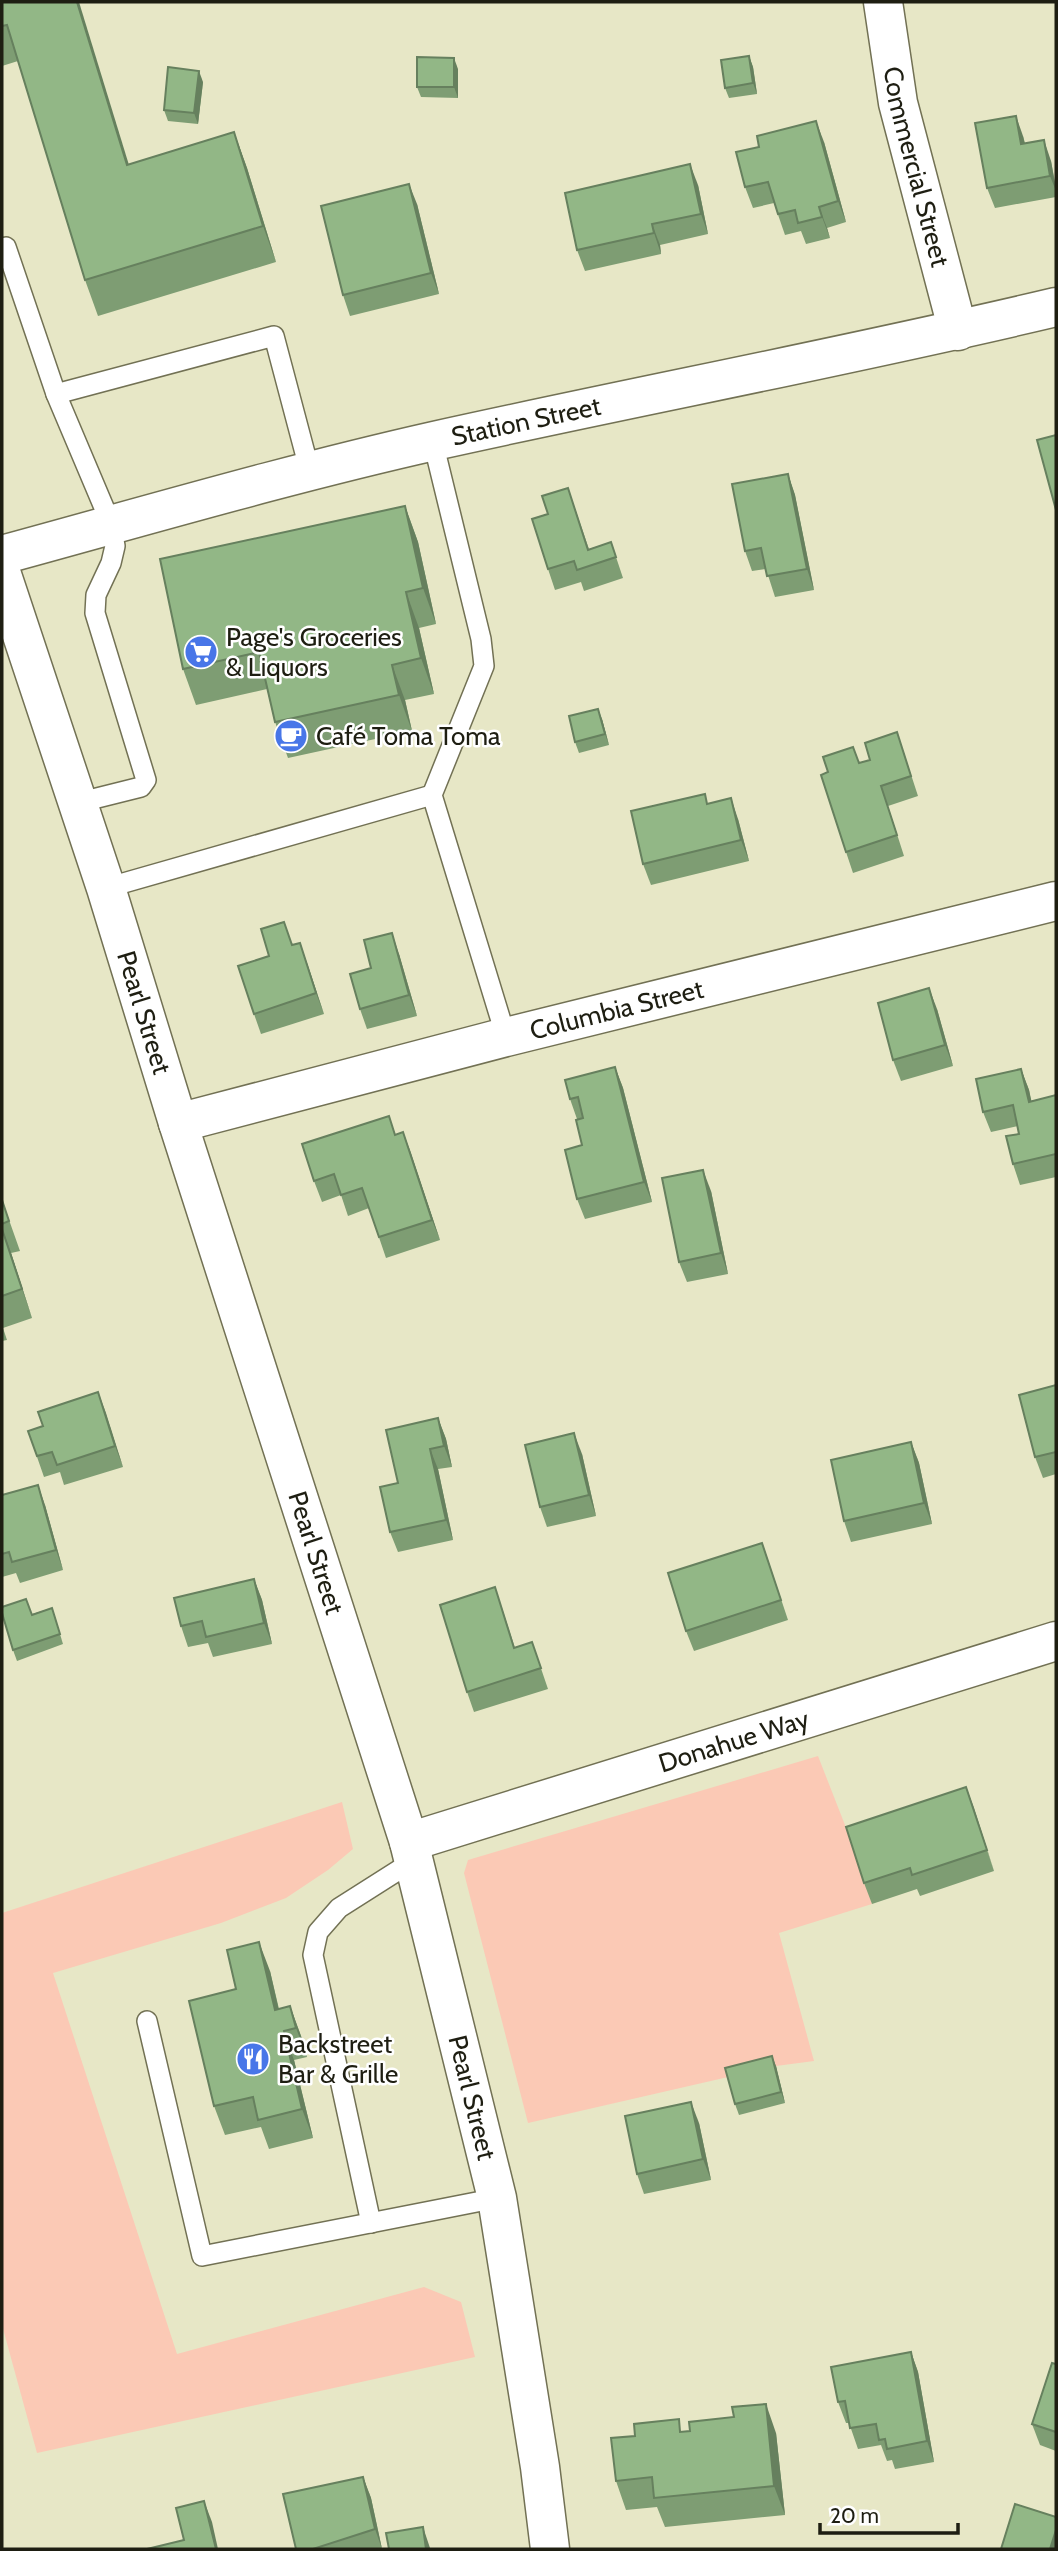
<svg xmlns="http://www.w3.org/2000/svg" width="1058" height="2551" viewBox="0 0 1058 2551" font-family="Cabin,sans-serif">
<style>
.green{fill:#fbc9b5}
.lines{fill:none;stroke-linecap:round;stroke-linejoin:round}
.service-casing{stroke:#727154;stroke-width:22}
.minor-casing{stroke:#727154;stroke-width:41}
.secondary-casing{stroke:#727154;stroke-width:41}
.service{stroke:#fff;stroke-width:19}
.minor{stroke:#fff;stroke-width:38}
.secondary{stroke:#fff;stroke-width:38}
.wall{fill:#7e9d73}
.shaded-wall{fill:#66805e}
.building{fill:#92b786;stroke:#66805e;stroke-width:2}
.labels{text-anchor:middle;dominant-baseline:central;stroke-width:5;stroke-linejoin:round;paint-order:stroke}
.street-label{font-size:26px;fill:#1e1e12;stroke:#fff}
.poi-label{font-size:26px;fill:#1e1e12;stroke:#fff;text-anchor:start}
</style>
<rect width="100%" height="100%" fill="#e7e7c6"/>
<g class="green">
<polygon points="818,1756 854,1848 872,1904 779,1933 814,2061 776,2066 528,2123 464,1873 468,1860"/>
<polygon points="342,1802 353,1849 328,1870 286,1898 221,1923 53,1973 177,2354 424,2287 461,2302 475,2357 37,2453 2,2325 2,1913"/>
</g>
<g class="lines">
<defs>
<g id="service">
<polyline points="6,247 56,394"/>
<polyline points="433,442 481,639 484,666 432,795 506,1037"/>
<polyline points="77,803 141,787 146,780 95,613 96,595 111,563 115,546 111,524 56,394 274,336 310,472"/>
<polyline points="106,888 432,795"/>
<polyline points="147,2021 202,2256 497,2198"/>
<polyline points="371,2223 313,1955 318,1932 339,1908 413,1861"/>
</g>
<g id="minor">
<path id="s1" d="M 883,2 L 898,103 L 958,331"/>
<path id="s2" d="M 2,555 C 145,516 288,474 434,441 C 641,395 850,356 1056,307"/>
<path id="s3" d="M 178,1123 L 506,1037 L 1056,901"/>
<path id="s4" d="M 409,1842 L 1056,1641"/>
</g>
<g id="secondary">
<path id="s5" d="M 2,575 L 106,888 L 178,1123 L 409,1842 L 497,2198 L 540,2467 L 550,2549"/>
</g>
</defs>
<use href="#service" class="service-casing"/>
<use href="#minor" class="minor-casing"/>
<use href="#secondary" class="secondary-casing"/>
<use href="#service" class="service"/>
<use href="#minor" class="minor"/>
<use href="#secondary" class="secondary"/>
</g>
<g class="wall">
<polygon points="2,2 129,165 234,132 247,168 276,262 98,316 85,280 18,61 2,66"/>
<polygon points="749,56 753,67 757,94 729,98 725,88"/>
<polygon points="458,69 458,98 421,97 417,87"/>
<polygon points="203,82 198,124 168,121 164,110"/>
<polygon points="1023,136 1025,143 1051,161 1056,187 1056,197 995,208 987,188"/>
<polygon points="824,142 846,222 827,228 830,238 806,244 801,231 785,235 774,203 753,208 745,187"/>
<polygon points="698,185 708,234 660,245 661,254 585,271 577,250"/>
<polygon points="417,204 439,294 350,316 343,295"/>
<polygon points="788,474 795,495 814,590 775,597 766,569 752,571 745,551"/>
<polygon points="568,488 589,549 611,542 623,578 584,591 581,582 555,590 548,569 548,514"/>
<polygon points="405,506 418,542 436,624 419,628 434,694 405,700 412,731 288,758 275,722 267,689 196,705 183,669"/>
<polygon points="602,719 609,745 579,753 575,742"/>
<polygon points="904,753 918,796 888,806 904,856 853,873 846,852 859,763 870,760"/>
<polygon points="708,804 738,819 749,861 651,885 643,864"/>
<polygon points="292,945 307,963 324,1014 261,1034 254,1014 269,956"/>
<polygon points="399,954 417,1016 367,1029 360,1009 371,968"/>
<polygon points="937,1009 953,1066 901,1081 893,1060"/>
<polygon points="615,1067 623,1088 652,1202 585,1219 577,1199 582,1145 577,1119 570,1099"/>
<polygon points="1021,1069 1029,1090 1031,1101 1056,1095 1056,1177 1020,1185 1013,1164 1019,1134 1018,1126 991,1132 983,1112"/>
<polygon points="403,1132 440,1240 386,1258 369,1208 348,1216 341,1195 322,1202 314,1181 395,1135"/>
<polygon points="711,1191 728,1274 687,1282 679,1262"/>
<polygon points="2,1200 20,1251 11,1253 32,1318 3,1328 7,1340 2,1341"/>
<polygon points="1056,1385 1056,1474 1043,1478 1035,1457"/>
<polygon points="98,1392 123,1467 64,1485 60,1472 44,1477 28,1431 43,1426"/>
<polygon points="438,1418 446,1439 452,1467 438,1469 453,1540 398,1552 390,1532 398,1483"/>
<polygon points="911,1442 919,1463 932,1524 851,1542 844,1521"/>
<polygon points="582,1454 596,1516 547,1527 540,1507"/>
<polygon points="2,1495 45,1505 63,1570 20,1583 16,1573 2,1577"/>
<polygon points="769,1563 788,1620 694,1651 686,1631"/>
<polygon points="254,1579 262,1600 272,1644 213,1657 208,1643 188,1647 181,1626"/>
<polygon points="52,1608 63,1644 17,1661 13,1650 32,1614"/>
<polygon points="502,1608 515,1648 532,1642 548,1689 474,1712 467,1692"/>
<polygon points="966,1787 994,1871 920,1896 917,1889 872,1904 864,1883"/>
<polygon points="270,1971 279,2009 290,2006 301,2036 307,2057 294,2060 313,2138 269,2149 261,2127 225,2135 214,2106 236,1989"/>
<polygon points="776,2066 785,2103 739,2115 735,2104"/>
<polygon points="699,2123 711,2180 644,2194 637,2174"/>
<polygon points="911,2352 918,2372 934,2462 895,2469 892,2460 887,2461 881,2445 858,2449 849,2423 846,2423 838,2402"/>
<polygon points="1056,2364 1056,2451 1040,2445 1032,2424"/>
<polygon points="683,2431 776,2433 785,2515 665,2527 657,2507 626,2510 616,2481"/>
<polygon points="363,2477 371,2498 382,2549 296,2549"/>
</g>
<g class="shaded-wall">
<polygon points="77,2 79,2 140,201 127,165"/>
<polygon points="749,56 753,67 757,94 753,83"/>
<polygon points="454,58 458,69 458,98 454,87"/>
<polygon points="199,71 203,82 198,124 194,113"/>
<polygon points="1016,116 1023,136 1029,165 1021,144"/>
<polygon points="816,121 824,142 846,222 838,201"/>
<polygon points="234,132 247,168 276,262 263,226"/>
<polygon points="1044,140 1051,161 1056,191 1050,176"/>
<polygon points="690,164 698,185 708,234 701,214"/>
<polygon points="409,184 417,204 439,294 431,273"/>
<polygon points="819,207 827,228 830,238 822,217"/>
<polygon points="652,224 660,245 661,254 654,233"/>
<polygon points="788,474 795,495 814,590 807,569"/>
<polygon points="405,506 418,542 436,624 423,588"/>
<polygon points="406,592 419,628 434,694 421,658"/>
<polygon points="392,665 405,700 412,731 399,695"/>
<polygon points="598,709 602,719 609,745 605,734"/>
<polygon points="731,798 738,819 749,861 741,840"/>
<polygon points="392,933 399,954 417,1016 409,995"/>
<polygon points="300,943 307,963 324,1014 316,993"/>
<polygon points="929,988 937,1009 953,1066 945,1045"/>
<polygon points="615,1067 623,1088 652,1202 644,1182"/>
<polygon points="1021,1069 1029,1090 1036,1122 1029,1102"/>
<polygon points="403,1132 411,1153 440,1240 432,1220"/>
<polygon points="703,1170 711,1191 728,1274 721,1253"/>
<polygon points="2,1228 11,1253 32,1318 22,1289"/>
<polygon points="98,1392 106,1413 123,1467 115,1446"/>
<polygon points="438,1418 446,1439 452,1467 444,1446"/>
<polygon points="574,1433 582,1454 596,1516 589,1495"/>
<polygon points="911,1442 919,1463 932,1524 924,1503"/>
<polygon points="430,1449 438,1469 453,1540 446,1520"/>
<polygon points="38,1485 45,1505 63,1570 56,1550"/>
<polygon points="254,1579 262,1600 272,1644 264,1623"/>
<polygon points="966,1787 974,1808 994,1871"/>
<polygon points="259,1942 270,1971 284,2033 294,2060 313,2138 302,2109 275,2010"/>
<polygon points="290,2006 301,2036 307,2057 296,2028"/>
<polygon points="772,2056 776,2066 785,2103 781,2092"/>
<polygon points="691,2102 699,2123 711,2180 703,2159"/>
<polygon points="911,2352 918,2372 934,2462 927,2441"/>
<polygon points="766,2404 776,2433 785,2515 774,2486"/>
<polygon points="363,2477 371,2498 382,2549 375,2529"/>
<polygon points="204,2501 212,2522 218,2549 216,2549"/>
<polygon points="423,2527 430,2548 430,2549 426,2549"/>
<polygon points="1056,2530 1056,2549 1050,2549"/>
</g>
<g class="building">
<polygon points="2,2 77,2 127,165 234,132 263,226 85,280 7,25 2,26"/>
<polygon points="749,56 753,83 725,88 721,60"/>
<polygon points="417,57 454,58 454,87 417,87"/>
<polygon points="168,67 199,71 194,113 164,110"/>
<polygon points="1016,116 1021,144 1044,140 1050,176 987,188 975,123"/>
<polygon points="816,121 838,201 819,207 822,217 798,223 795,210 778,214 768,182 745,187 736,152 759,147 757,136"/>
<polygon points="690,164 701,214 652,224 654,233 577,250 565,193"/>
<polygon points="409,184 431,273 343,295 321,206"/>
<polygon points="1056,435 1056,510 1037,440"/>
<polygon points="788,474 807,569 767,576 761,548 745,551 732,484"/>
<polygon points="568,488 588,550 611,542 616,557 577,570 574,561 548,569 532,519 548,514 542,496"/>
<polygon points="405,506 423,588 406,592 421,658 392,665 399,695 275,722 259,652 183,669 160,559"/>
<polygon points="598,709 605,734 575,742 569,716"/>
<polygon points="897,732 911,776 881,786 897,835 846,852 821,775 828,772 823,757 853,747 859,763 870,760 865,743"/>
<polygon points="705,794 707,804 731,798 741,840 643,864 631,811"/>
<polygon points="284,922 292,945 300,943 316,993 254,1014 238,966 269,956 261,929"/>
<polygon points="392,933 409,995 360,1009 350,974 371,968 364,940"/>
<polygon points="929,988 945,1045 893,1060 878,1003"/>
<polygon points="615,1067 644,1182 577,1199 565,1150 582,1145 576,1120 583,1118 578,1097 570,1099 565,1080"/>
<polygon points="1021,1069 1029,1102 1056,1095 1056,1154 1013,1164 1006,1136 1019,1134 1013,1105 983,1112 976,1079"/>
<polygon points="389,1116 395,1135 403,1132 432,1220 379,1237 362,1188 341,1195 334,1174 314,1181 302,1144"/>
<polygon points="703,1170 721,1253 679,1262 662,1178"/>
<polygon points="2,1200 9,1221 2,1224"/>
<polygon points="2,1229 22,1289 2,1296"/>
<polygon points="1056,1385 1056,1452 1035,1457 1019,1395"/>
<polygon points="98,1392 115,1446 57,1465 52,1452 37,1456 28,1431 43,1426 38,1412"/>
<polygon points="438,1418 444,1446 430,1449 446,1520 390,1532 380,1487 398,1483 386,1430"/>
<polygon points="574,1433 589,1495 540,1507 525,1445"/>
<polygon points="911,1442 924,1503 844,1521 831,1460"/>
<polygon points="38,1485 56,1550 12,1562 9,1552 2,1554 2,1495"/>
<polygon points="762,1543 781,1600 686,1631 668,1573"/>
<polygon points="254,1579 264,1623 206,1637 202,1621 181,1626 174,1598"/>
<polygon points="495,1587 514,1648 532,1642 541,1668 467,1692 440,1605"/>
<polygon points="26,1599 32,1615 52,1608 60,1634 13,1650 2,1613 2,1607"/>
<polygon points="966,1787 987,1850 912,1875 910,1868 864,1883 846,1827"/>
<polygon points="259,1942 275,2010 290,2006 296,2028 284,2031 302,2109 258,2120 253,2097 214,2106 189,2001 236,1989 227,1950"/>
<polygon points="772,2056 781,2092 735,2104 725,2068"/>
<polygon points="691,2102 703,2159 637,2174 625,2116"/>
<polygon points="911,2352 927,2441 887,2449 885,2439 879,2440 876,2424 850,2428 845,2401 838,2402 831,2367"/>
<polygon points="1052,2363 1056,2364 1056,2432 1032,2424"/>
<polygon points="766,2404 774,2486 654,2498 652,2477 616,2481 611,2438 635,2436 634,2424 679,2419 680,2432 690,2431 689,2422 734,2417 732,2407"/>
<polygon points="363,2477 375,2529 313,2549 296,2549 283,2494"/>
<polygon points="204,2501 216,2549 147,2549 184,2540 176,2508"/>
<polygon points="1015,2504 1056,2517 1056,2530 1050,2549 1001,2549"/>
<polygon points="423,2527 426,2549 389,2549 386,2533"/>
</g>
<defs>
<symbol id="supermarket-disc" viewBox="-11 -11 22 22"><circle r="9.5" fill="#4876e8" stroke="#fff"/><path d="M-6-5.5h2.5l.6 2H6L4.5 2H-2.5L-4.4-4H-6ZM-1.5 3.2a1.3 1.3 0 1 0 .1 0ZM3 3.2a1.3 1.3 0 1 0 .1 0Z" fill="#fff"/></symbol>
<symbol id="cafe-disc" viewBox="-11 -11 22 22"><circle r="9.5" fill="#4876e8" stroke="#fff"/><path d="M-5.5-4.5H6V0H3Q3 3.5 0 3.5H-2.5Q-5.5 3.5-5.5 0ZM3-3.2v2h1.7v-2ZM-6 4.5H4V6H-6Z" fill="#fff"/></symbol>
<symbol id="restaurant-disc" viewBox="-11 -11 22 22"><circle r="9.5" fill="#4876e8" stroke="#fff"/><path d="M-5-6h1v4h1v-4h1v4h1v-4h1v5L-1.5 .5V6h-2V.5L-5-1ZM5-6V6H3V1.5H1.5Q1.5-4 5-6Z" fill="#fff"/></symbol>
</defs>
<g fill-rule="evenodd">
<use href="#supermarket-disc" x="182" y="633" width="38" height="38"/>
<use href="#cafe-disc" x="272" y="717" width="38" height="38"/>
<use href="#restaurant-disc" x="234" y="2040" width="38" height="38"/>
</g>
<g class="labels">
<g class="street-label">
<text stroke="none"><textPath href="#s1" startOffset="168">Commercial Street</textPath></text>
<text stroke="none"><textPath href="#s2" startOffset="541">Station Street</textPath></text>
<text stroke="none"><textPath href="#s3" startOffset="453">Columbia Street</textPath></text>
<text stroke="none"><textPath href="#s5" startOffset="460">Pearl Street</textPath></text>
<text stroke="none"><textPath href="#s5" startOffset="1027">Pearl Street</textPath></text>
<text stroke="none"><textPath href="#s4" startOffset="340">Donahue Way</textPath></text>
<text stroke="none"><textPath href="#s5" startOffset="1594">Pearl Street</textPath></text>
</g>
<g class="poi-label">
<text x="226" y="637">Page's Groceries<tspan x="226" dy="30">&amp; Liquors</tspan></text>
<text x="316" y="736">Café Toma Toma</text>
<text x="278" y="2044">Backstreet<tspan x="278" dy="30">Bar &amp; Grille</tspan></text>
</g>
</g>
<rect width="1058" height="2551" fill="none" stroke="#1e1e12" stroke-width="7"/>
<path d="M820 2523v10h138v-10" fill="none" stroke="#1e1e12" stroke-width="3.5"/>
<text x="830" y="2523" font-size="21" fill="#1e1e12" stroke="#ffffff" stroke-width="5" paint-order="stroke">20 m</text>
</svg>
